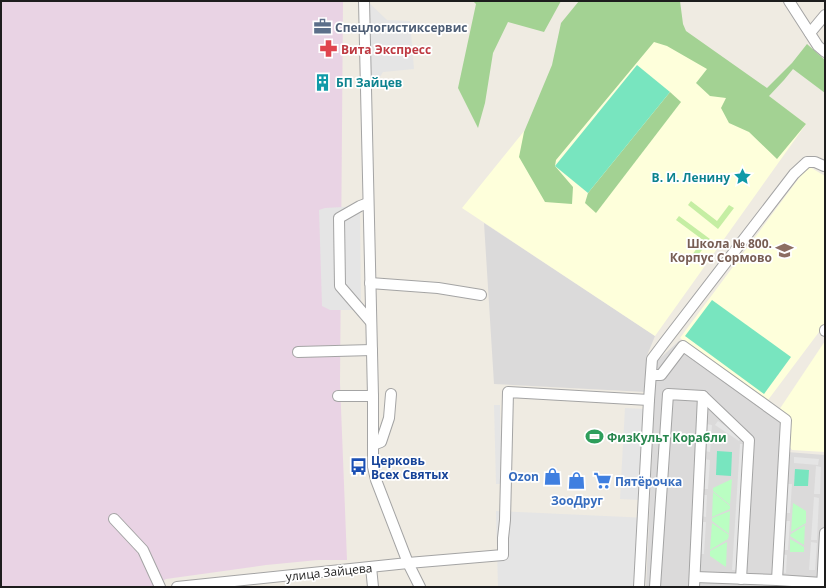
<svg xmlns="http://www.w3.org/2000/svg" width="826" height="588" viewBox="0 0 826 588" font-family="'Open Sans',sans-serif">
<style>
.residential{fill:#dbdada}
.industrial{fill:#e9d3e4}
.education{fill:#feffdb}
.grass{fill:#c5eea3}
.forest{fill:#a3d293}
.park{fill:#bafec2}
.pitch{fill:#78e5bf}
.parking{fill:#e5e5e5}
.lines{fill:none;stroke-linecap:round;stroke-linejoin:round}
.minor-casing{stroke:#a4a4a4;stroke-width:12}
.minor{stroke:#fff;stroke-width:10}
.labels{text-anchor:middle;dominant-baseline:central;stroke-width:3.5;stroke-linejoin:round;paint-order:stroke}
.service-label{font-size:12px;font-weight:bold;fill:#4e5e75;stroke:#fff;text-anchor:start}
.health-label{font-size:12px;font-weight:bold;fill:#be3a42;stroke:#fff;text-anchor:start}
.culture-label{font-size:12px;font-weight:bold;fill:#0d838f;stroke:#fff;text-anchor:start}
.education-label{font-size:12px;font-weight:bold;fill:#785e54;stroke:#fff;text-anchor:end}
.leisure-label{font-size:12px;font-weight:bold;fill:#27864d;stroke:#fff;text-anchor:start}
.transit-label{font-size:12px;font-weight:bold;fill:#164399;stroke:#fff;text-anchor:start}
.shop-label{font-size:12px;font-weight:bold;fill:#366cbe;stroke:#fff;text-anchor:end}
.street-label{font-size:12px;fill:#1d1d1d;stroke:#fff}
</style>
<rect width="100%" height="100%" fill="#efebe2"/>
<g class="residential">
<polygon points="484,223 655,336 646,358 646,392 494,384"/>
<polygon points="679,341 787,419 787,452 825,455 825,587 646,587 656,362"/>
</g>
<polygon class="industrial" points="1,1 343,1 340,383 347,560 318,560 266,565 166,579 153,587 1,587"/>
<g class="education">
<polygon points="629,1 640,1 806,124 655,336 462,208"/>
<polygon points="808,166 825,176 825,324 768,400 680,338"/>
<polygon points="825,341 825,452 792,450 789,446 779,410"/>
</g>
<g class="grass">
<polygon points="691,201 717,221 729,205 734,208 718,229 688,205"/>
<polygon points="679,216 710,239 696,258 692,255 703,240 676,220"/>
</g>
<g class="forest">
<polygon points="473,1 561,1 544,32 508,22 493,53 485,103 478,128 458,88 476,4"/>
<polygon points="579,1 680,1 683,24 686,31 767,88 792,63 807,44 825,60 825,93 793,69 784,80 769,96 806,124 777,159 749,132 729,123 721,108 726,98 710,96 696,83 707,69 667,46 654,42 556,160 555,166 573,187 572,204 545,202 519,157 524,132 552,65 561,23"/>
<polygon points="670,92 681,102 596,213 585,203 588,193"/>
</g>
<g class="park">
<polygon points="732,479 730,505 713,491 713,488"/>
<polygon points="713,492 730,506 730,509 712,517"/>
<polygon points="793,503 806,511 806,523 791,532"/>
<polygon points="730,511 729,534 712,521 712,518"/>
<polygon points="712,523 729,535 728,539 710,550"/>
<polygon points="805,525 804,545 790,536 791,534"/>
<polygon points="790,539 804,547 804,552 790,552"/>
<polygon points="727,542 726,567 710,556 710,551"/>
</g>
<g class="pitch">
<polygon points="637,65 670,92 588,193 555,166"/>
<polygon points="712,300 791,357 764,394 685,336"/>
<polygon points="717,451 732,452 731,476 716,475"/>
<polygon points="795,469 809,470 808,486 794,486"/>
</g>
<g class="parking">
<polygon points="367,1 387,20 410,21 414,69 383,72 366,99"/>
<polygon points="360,206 361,310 330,310 322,306 319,210 325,208"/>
<polygon points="494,405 500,405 502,484 496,484"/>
<polygon points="625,408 645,409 640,500 620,499"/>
<polygon points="718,421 742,437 739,441 715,425"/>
<polygon points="706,424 712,425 710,452 705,451"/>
<polygon points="740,444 745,444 737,570 732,570"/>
<polygon points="794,457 819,459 818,465 794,463"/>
<polygon points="704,459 710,460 708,489 703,489"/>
<polygon points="816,466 821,467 820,494 814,494"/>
<polygon points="786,484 792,484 790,513 785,513"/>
<polygon points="702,495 707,495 706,517 701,516"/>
<polygon points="814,497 819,498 817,540 811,540"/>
<polygon points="496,511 648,518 644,587 498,587"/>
<polygon points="784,521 790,521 788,550 782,550"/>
<polygon points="700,522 706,522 704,554 699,554"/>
<polygon points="811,542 817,543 815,570 809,570"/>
<polygon points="782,554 787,555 786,573 781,572"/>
</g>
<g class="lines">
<defs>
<g id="minor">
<polyline points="364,1 373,396 373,467 376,480 408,563 420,587"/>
<polyline points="789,1 818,46 825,52"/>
<polyline points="810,33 825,15"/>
<polyline points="368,203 360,206 339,218 340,286 371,322"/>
<polyline points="370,283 438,288 481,295"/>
<polyline points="825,330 825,331"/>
<polyline points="298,352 372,350"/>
<polyline points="651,375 661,375 683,346 786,420 777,580"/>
<polyline points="338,396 373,396"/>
<polyline points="373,445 381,442 389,418 391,394"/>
<polyline points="114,519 143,550 160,587"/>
<polyline points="371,567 373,587"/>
<polyline points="695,577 777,580 822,583"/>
<polyline points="177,587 408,563 503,555 503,538 505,520 508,392 649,400 652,359 664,343 794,174 807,162 815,162 824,166"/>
<polyline points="639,587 649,400"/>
<polyline points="655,587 668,394 703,396 749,440 741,579"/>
<polyline points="694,587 703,396"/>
<polyline points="822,587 825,533"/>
</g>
</defs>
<use href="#minor" class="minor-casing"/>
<use href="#minor" class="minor"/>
</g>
<defs>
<symbol id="office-bare" viewBox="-9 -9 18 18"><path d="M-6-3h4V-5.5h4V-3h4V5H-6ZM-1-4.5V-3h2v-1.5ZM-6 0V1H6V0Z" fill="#5c6f8a" stroke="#fff" stroke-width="2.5" paint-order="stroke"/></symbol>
<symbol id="pharmacy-bare" viewBox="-9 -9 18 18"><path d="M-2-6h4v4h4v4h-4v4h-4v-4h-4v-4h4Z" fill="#e0444e" stroke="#fff" stroke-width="2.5" paint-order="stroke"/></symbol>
<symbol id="building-bare" viewBox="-9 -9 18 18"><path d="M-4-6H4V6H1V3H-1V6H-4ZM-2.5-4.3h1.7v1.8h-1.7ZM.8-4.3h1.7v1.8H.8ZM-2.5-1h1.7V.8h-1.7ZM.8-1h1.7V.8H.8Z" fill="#0f9aa8" stroke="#fff" stroke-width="2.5" paint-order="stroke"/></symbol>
<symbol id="sight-bare" viewBox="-9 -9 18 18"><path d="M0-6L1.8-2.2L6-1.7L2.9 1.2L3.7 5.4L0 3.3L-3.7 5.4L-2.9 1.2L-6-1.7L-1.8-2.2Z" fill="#0f9aa8" stroke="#fff" stroke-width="2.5" paint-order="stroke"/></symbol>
<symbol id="school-bare" viewBox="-9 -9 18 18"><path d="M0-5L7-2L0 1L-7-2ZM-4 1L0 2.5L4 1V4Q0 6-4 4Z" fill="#8d6e63" stroke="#fff" stroke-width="2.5" paint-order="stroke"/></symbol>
<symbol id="stadium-bare" viewBox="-9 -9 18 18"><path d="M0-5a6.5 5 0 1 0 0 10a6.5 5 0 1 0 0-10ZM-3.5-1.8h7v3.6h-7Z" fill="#2e9e5b" stroke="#fff" stroke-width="2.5" paint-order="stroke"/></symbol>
<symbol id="bus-bare" viewBox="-9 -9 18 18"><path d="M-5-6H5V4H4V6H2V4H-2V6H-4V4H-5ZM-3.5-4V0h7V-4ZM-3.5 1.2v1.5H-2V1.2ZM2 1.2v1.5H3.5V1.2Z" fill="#1a4fb4" stroke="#fff" stroke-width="2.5" paint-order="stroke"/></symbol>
<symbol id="shop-bare" viewBox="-9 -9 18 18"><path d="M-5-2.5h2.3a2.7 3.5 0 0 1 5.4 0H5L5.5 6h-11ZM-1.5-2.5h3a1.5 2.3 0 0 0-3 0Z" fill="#3f7fe0" stroke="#fff" stroke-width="2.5" paint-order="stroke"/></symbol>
<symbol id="supermarket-bare" viewBox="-9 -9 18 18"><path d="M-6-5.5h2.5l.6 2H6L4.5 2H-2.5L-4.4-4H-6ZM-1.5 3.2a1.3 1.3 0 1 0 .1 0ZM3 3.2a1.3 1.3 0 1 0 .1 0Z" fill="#3f7fe0" stroke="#fff" stroke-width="2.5" paint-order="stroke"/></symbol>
</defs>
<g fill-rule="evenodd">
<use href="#office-bare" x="310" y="14" width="25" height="25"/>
<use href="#pharmacy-bare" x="316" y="36" width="25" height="25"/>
<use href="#building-bare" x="310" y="70" width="25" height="25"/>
<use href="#sight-bare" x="730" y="164" width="25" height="25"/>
<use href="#school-bare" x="772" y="238" width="25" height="25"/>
<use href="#stadium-bare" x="582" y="424" width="25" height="25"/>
<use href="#bus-bare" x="346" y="454" width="25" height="25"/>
<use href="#shop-bare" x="540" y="464" width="25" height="25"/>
<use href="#shop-bare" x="564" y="468" width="25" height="25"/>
<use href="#supermarket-bare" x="590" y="468" width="25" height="25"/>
</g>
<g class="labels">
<g class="service-label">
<text x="335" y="27">Спецлогистиксервис</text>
</g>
<g class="health-label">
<text x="341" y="49">Вита Экспресс</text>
</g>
<g class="culture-label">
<text x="336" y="82">БП Зайцев</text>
<text x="730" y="177" text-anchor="end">В. И. Ленину</text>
</g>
<g class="education-label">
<text x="772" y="243">Школа № 800.<tspan x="772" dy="14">Корпус Сормово</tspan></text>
</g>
<g class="leisure-label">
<text x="607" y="437">ФизКульт Корабли</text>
</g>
<g class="transit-label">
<text x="371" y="460">Церковь<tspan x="371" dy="14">Всех Святых</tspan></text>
</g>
<g class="shop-label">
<text x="539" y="476">Ozon</text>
<text x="615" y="481" text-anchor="start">Пятёрочка</text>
<text x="577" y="500" text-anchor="middle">ЗооДруг</text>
</g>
<g class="street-label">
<text transform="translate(329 572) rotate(-6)">улица Зайцева</text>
</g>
</g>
<rect width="826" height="588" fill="none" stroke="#1d1d1d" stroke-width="4"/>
</svg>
